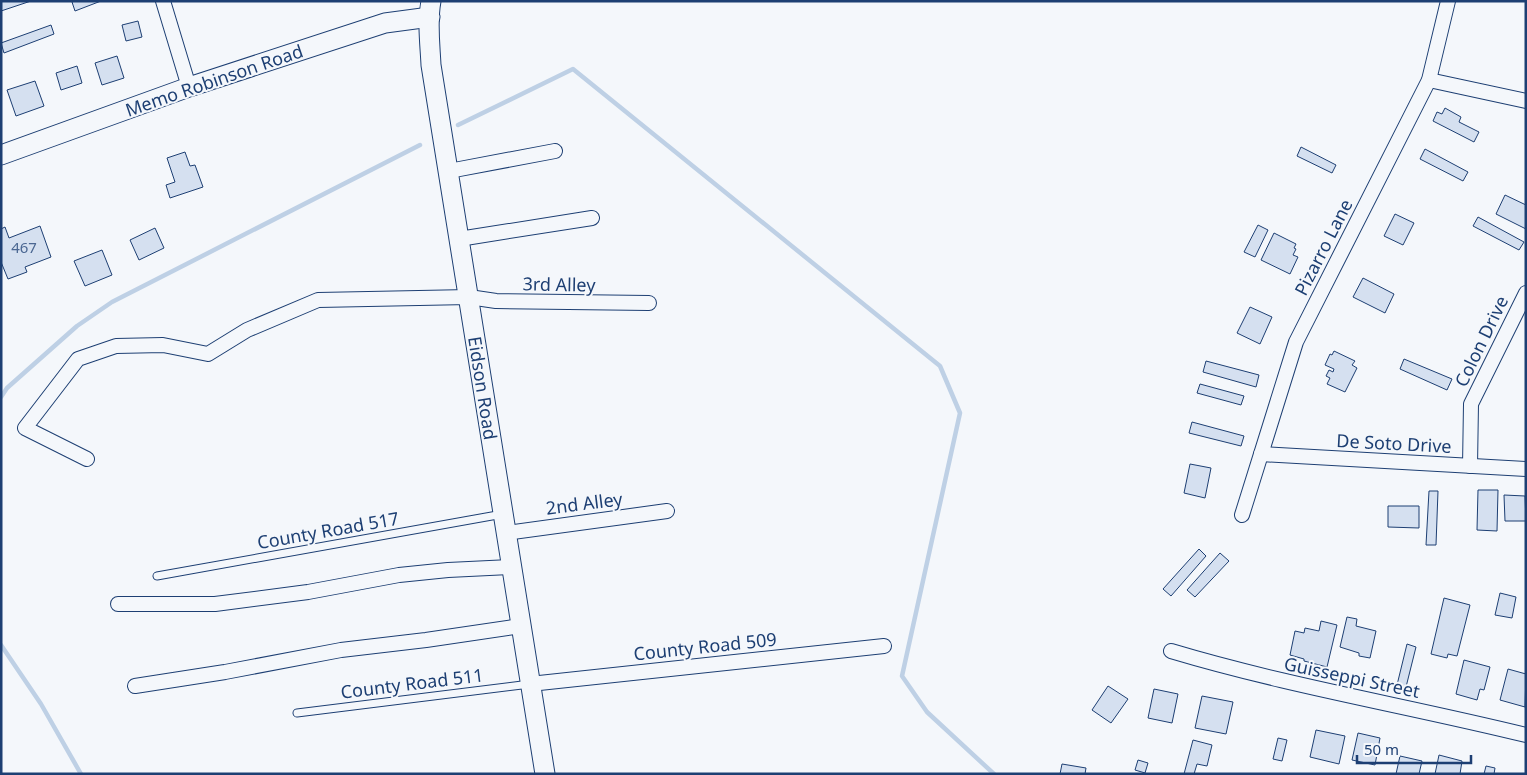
<svg xmlns="http://www.w3.org/2000/svg" width="1527" height="775" viewBox="0 0 1527 775" font-family="'Noto Sans',sans-serif">
<style>
.lines{fill:none;stroke-linecap:round;stroke-linejoin:round}
.stream{stroke:#bed0e5;stroke-width:4.5}
.building{fill:#d5e0f0;stroke:#1d3f73}
.lane-casing{stroke:#1d3f73;stroke-width:9}
.street-casing{stroke:#1d3f73;stroke-width:16}
.secondary-casing{stroke:#1d3f73;stroke-width:21}
.lane{stroke:#f4f7fb;stroke-width:7}
.street{stroke:#f4f7fb;stroke-width:14}
.secondary{stroke:#f4f7fb;stroke-width:19}
.labels{text-anchor:middle;dominant-baseline:central;stroke-width:4;stroke-linejoin:round;paint-order:stroke}
.number-label{font-size:15px;fill:#4b6792}
.street-label{font-size:18px;fill:#1d3f73;stroke:#f4f7fb}
</style>
<rect width="100%" height="100%" fill="#f4f7fb"/>
<g class="lines">
<g class="stream">
<polyline points="458,125 573,69 940,366 960,413 902,676 927,712 994,774"/>
<polyline points="1,397 7,388 77,326 112,302 420,145"/>
<polyline points="1,645 41,704 81,774"/>
</g>
</g>
<g class="building">
<polygon points="1,1 31,1 1,11"/>
<polygon points="75,1 101,1 75,11 72,2"/>
<polygon points="138,21 142,37 126,41 122,25"/>
<polygon points="51,25 54,34 4,53 1,43"/>
<polygon points="117,56 124,78 102,85 95,63"/>
<polygon points="77,66 82,83 61,90 56,73"/>
<polygon points="35,81 44,106 16,116 7,90"/>
<polygon points="1445,108 1461,117 1459,122 1479,132 1474,142 1433,121 1437,112 1442,114"/>
<polygon points="1301,147 1336,165 1332,173 1297,156"/>
<polygon points="1425,149 1468,172 1463,181 1420,159"/>
<polygon points="185,152 190,166 195,165 203,187 170,198 166,185 175,182 167,158"/>
<polygon points="1505,195 1526,205 1526,229 1496,214"/>
<polygon points="1395,214 1414,223 1403,245 1384,236"/>
<polygon points="1478,217 1524,242 1519,250 1473,226"/>
<polygon points="1258,225 1268,230 1255,257 1244,252"/>
<polygon points="40,226 51,257 25,267 27,272 8,279 1,262 1,229 5,227 9,238"/>
<polygon points="155,228 164,248 139,260 130,240"/>
<polygon points="1274,233 1296,244 1294,248 1296,249 1293,255 1298,257 1290,274 1261,260"/>
<polygon points="102,250 112,275 85,286 74,261"/>
<polygon points="1363,278 1394,294 1385,313 1353,297"/>
<polygon points="1250,307 1272,317 1260,344 1237,333"/>
<polygon points="1334,351 1355,361 1352,365 1357,368 1345,392 1327,384 1330,378 1326,376 1329,370 1333,372 1334,369 1325,365 1330,354 1332,355"/>
<polygon points="1404,359 1452,379 1447,390 1400,369"/>
<polygon points="1206,361 1259,375 1256,387 1203,372"/>
<polygon points="1200,384 1244,396 1241,405 1197,393"/>
<polygon points="1192,422 1244,436 1241,446 1189,433"/>
<polygon points="1190,464 1211,468 1205,498 1184,493"/>
<polygon points="1478,490 1498,490 1497,531 1477,530"/>
<polygon points="1429,491 1438,491 1436,545 1426,545"/>
<polygon points="1504,495 1525,496 1526,521 1505,521"/>
<polygon points="1388,506 1419,506 1419,528 1388,527"/>
<polygon points="1199,549 1206,556 1171,596 1163,589"/>
<polygon points="1220,553 1229,561 1195,597 1187,590"/>
<polygon points="1500,593 1516,597 1512,618 1495,615"/>
<polygon points="1444,598 1470,605 1457,656 1448,654 1447,658 1431,654"/>
<polygon points="1347,617 1357,619 1356,626 1376,631 1370,658 1359,656 1359,653 1340,647"/>
<polygon points="1321,621 1337,625 1327,667 1304,661 1304,659 1290,655 1295,631 1304,633 1305,628 1319,631"/>
<polygon points="1407,644 1416,647 1406,687 1397,685"/>
<polygon points="1464,660 1490,667 1484,690 1480,689 1477,700 1456,694"/>
<polygon points="1508,669 1526,674 1525,707 1500,700"/>
<polygon points="1108,686 1128,699 1111,723 1092,710"/>
<polygon points="1154,689 1178,694 1172,723 1148,718"/>
<polygon points="1202,696 1233,702 1226,734 1195,728"/>
<polygon points="1316,730 1345,736 1339,764 1310,757"/>
<polygon points="1358,733 1380,738 1375,765 1352,760"/>
<polygon points="1278,738 1287,740 1282,761 1273,759"/>
<polygon points="1193,740 1212,745 1207,766 1197,764 1194,774 1184,774"/>
<polygon points="1439,755 1462,761 1460,774 1435,774"/>
<polygon points="1400,756 1422,761 1419,774 1396,774"/>
<polygon points="1138,760 1148,763 1145,773 1135,770"/>
<polygon points="1062,764 1086,768 1085,774 1060,774"/>
<polygon points="1486,766 1495,768 1494,774 1484,774"/>
</g>
<g class="lines">
<defs>
<g id="lane">
<polyline points="157,576 503,514"/>
<polyline points="297,713 530,684"/>
</g>
<g id="street">
<polyline points="163,1 189,87"/>
<polyline points="1429,80 1526,101"/>
<polyline points="449,171 555,151"/>
<polyline points="459,239 592,218"/>
<polyline points="1261,454 1526,469"/>
<polyline points="87,459 25,428 78,359 116,346 163,345 208,354 247,330 318,300 469,297 496,301 649,303"/>
<polyline points="1470,466 1471,404 1526,293"/>
<polyline points="1242,515 1296,342 1429,80 1448,1"/>
<polyline points="506,533 667,511"/>
<polyline points="118,604 215,604 308,592 399,575 448,570 511,567"/>
<path d="M 1171,651 C 1288,686 1408,706 1526,735"/>
<polyline points="530,684 884,646"/>
<polyline points="135,686 225,672 341,650 426,640 521,626"/>
</g>
<g id="secondary">
<path d="M 431,1 C 427,22 430,44 431,65 L 545,774"/>
<polyline points="1,155 189,87 385,23 430,17"/>
</g>
</defs>
<use href="#lane" class="lane-casing"/>
<use href="#street" class="street-casing"/>
<use href="#secondary" class="secondary-casing"/>
<use href="#lane" class="lane"/>
<use href="#street" class="street"/>
<use href="#secondary" class="secondary"/>
</g>
<g class="labels">
<g class="number-label">
<text x="24" y="247">467</text>
</g>
<g class="street-label">
<text transform="translate(214 80) rotate(-19)">Memo Robinson Road</text>
<text transform="translate(1323 247) rotate(-63)">Pizarro Lane</text>
<text transform="translate(559 284) rotate(1)">3rd Alley</text>
<text transform="translate(1481 341) rotate(-64)">Colon Drive</text>
<text transform="translate(483 388) rotate(81)">Eidson Road</text>
<text transform="translate(1394 443) rotate(3)">De Soto Drive</text>
<text transform="translate(584 503) rotate(-7)">2nd Alley</text>
<text transform="translate(328 530) rotate(-10)">County Road 517</text>
<text transform="translate(705 646) rotate(-6)">County Road 509</text>
<text transform="translate(1352 677) rotate(12)">Guisseppi Street</text>
<text transform="translate(412 683) rotate(-7)">County Road 511</text>
</g>
</g>
<rect width="1527" height="775" fill="none" stroke="#1d3f73" stroke-width="5"/>
<path d="M1357 755v8h114v-8" fill="none" stroke="#1d3f73" stroke-width="2.5"/>
<text x="1364" y="755" font-size="15" fill="#1d3f73" stroke="#f4f7fb" stroke-width="4" paint-order="stroke">50 m</text>
</svg>
